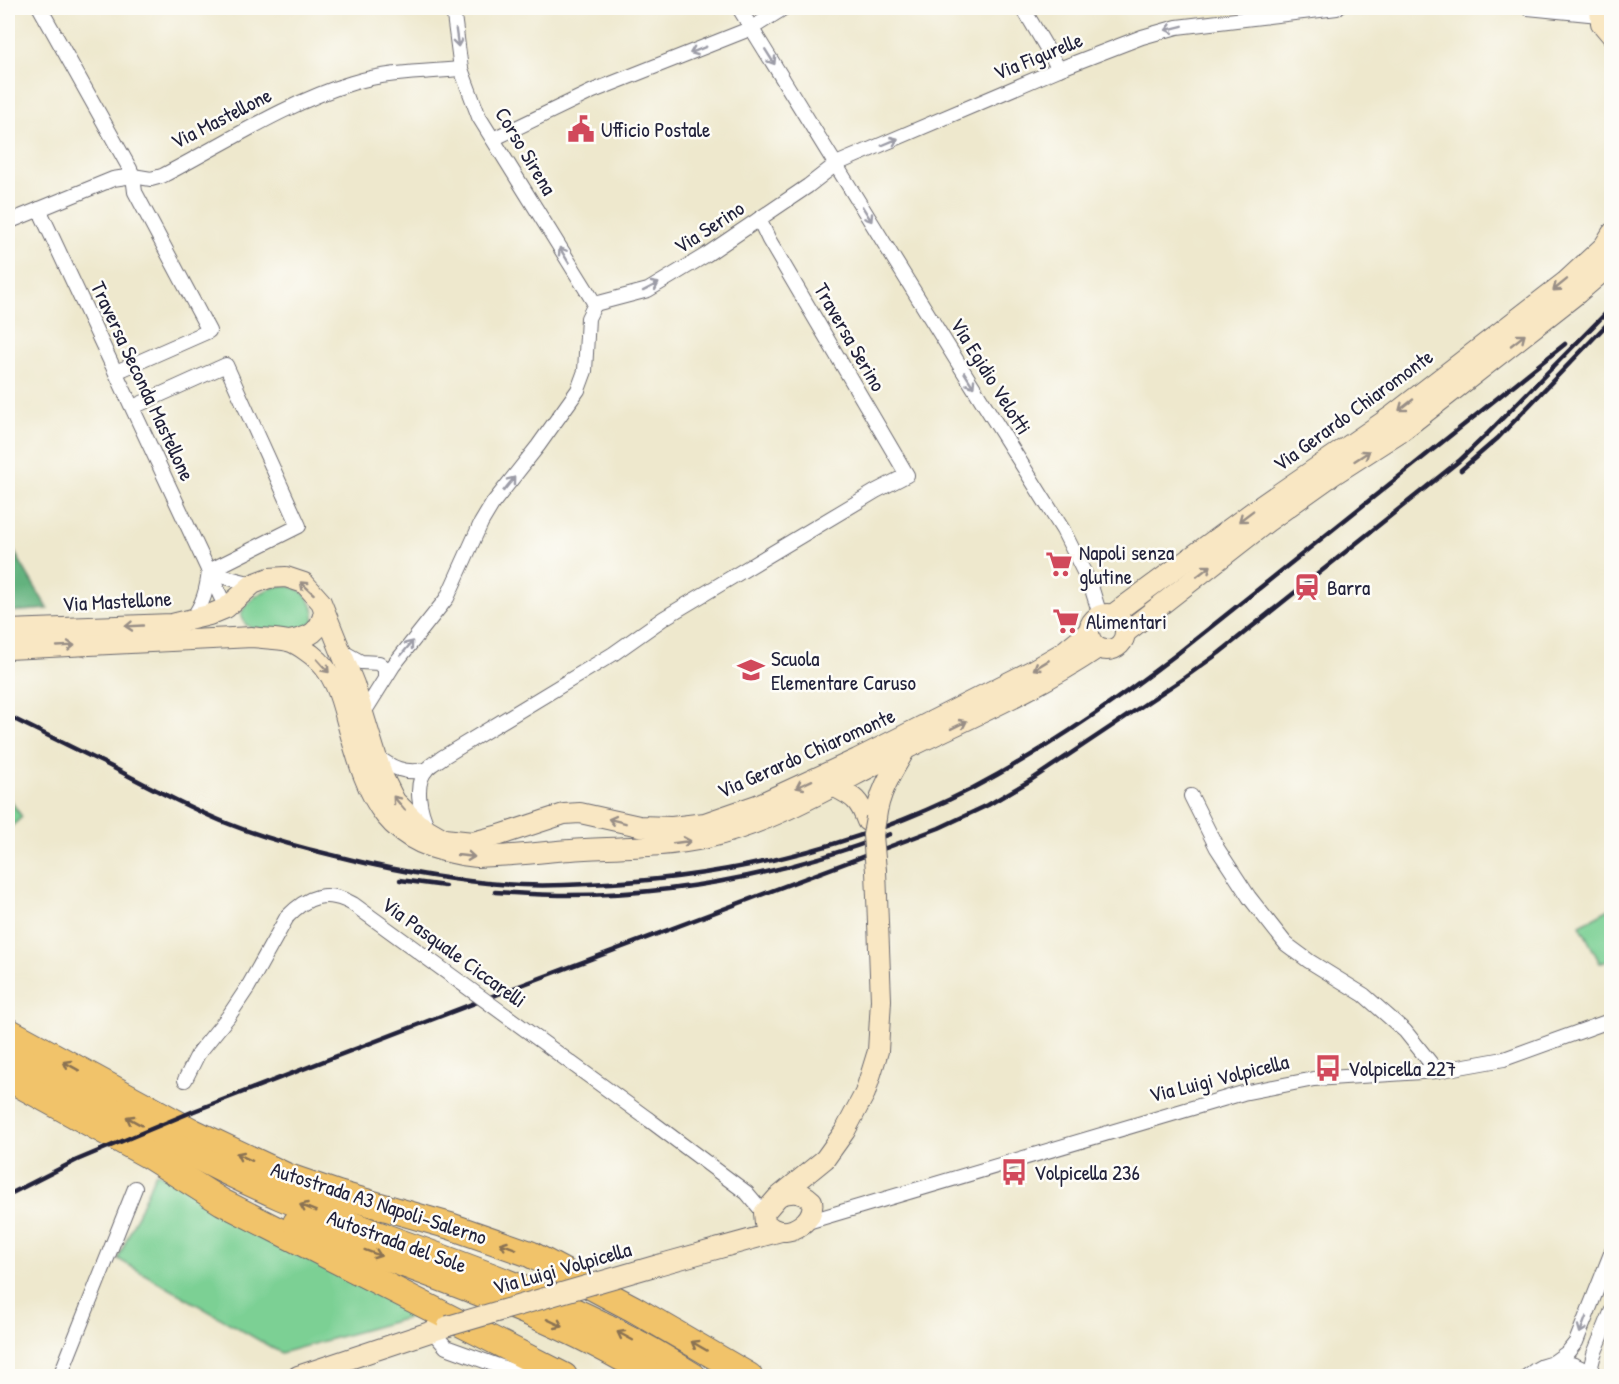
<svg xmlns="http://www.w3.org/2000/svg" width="1619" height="1384" viewBox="0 0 1619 1384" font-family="'Patrick Hand',sans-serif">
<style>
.green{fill:#7bd094;stroke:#4e7968;stroke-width:1.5}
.forest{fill:#64b27e;stroke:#436a5c;stroke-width:1.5}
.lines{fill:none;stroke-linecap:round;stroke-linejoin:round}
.street-casing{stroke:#69676e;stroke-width:16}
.secondary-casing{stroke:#69676e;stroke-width:22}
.highway-casing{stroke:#69676e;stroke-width:28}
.street{stroke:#fff;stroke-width:14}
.secondary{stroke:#f9e7c3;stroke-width:20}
.highway{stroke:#f1c36a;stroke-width:26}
.rail{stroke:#22223b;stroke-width:4.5}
.street-bridge-casing{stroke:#69676e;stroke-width:16;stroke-linecap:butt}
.secondary-bridge-casing{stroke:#69676e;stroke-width:22;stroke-linecap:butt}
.street-bridge{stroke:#fff;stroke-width:14}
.secondary-bridge{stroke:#f9e7c3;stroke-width:20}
.oneway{stroke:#9c9ca7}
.oneway2{stroke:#988e86}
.oneway3{stroke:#8a7252}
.labels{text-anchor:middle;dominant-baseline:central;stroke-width:5;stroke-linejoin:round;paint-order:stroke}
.street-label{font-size:21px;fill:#22223b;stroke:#fdfcf7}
.poi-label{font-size:21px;fill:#22223b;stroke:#fdfcf7;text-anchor:start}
</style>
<rect width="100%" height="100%" fill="#fdfcf7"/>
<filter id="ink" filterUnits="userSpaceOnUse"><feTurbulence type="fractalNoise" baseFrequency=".0167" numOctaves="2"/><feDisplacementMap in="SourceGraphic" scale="12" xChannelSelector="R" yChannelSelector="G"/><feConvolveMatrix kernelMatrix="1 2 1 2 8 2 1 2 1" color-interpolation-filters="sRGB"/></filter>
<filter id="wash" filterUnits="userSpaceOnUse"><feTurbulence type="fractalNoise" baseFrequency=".008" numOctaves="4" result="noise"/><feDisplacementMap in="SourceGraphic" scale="24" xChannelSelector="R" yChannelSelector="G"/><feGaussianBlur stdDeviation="1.35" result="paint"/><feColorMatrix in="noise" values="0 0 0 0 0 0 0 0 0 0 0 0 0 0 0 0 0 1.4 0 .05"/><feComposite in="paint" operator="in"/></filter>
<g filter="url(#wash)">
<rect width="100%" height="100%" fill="#eee8cd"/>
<g class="green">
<path d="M 278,586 C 282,586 288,586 292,587 C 306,590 316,607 314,621 L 298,631 L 252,628 L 246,625 L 241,615 C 244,601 264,590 278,586 Z"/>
<polygon points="8,797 22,817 8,830"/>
<polygon points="1611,908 1611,959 1600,963 1580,925"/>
<polygon points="156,1172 429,1312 281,1353 118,1259"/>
</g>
<polygon class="forest" points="8,541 48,609 8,612"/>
</g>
<g filter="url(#ink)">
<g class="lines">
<defs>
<g id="street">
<polyline points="40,8 130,169 133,176 135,192 209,331 116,372"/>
<polyline points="453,8 461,69 479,117 595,304"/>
<polyline points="739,8 957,361 1063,530 1091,586 1100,615"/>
<polyline points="1023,8 1059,69"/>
<polyline points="1528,8 1599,15"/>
<polyline points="493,139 593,91 752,28 784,8"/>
<polyline points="39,209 226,608"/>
<path d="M 8,222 L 113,179 L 133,176 L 151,179 L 162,176 C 222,145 288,102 352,83 C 387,72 425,72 461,69"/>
<polyline points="595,304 648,290 706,255 808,186 836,164 1059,69 1142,37 1177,27 1337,8"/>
<polyline points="133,407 226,365 299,526 209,571"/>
<polyline points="209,571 221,576 253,584"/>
<path d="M 192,619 C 203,604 207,590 209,571"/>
<polyline points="341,651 361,662 379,663 385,668 385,678"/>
<polyline points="363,714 393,666 447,598 481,523 493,503 538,446 578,390 585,371 588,318 595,304"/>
<path d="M 375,755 C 392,768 404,774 425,770"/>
<polyline points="1191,796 1217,848 1249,897 1286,944 1309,961 1364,995 1405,1031 1437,1071"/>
<path d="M 428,828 C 420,812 413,783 427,769 C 431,764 438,761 443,757 L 613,654 L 664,618 L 729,579 L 876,491 L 907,475 L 769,240 L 759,219"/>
<polyline points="185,1080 198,1054 228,1017 248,987 287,917"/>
<polyline points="648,1119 747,1193 764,1213"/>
<polyline points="804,1223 1243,1093 1314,1079 1437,1071 1504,1059 1612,1020"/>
<polyline points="432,1331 446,1347 526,1376"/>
<polyline points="1554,1362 1568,1352 1576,1342 1612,1251"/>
<polyline points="1589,1374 1594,1354 1612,1310"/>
<polyline points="60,1376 135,1188"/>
<path d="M 1527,1376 C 1547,1359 1572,1357 1591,1376"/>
</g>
<g id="secondary">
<polyline points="1600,8 1601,23 1612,36"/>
<circle cx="1107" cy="632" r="18"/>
<polyline points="1112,615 1255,510 1393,415 1565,282 1604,246 1612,233"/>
<polyline points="8,630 172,624 209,615 226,608 253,584 269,578 286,577 304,583 321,602 354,684 382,775 395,801 418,824 444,839 473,842 500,835 564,814 580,813 639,826 672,827 705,823 757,805 857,759 1031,671 1062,653 1089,631"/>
<polyline points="1125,633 1267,522 1333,475 1403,430 1578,293 1612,264"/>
<path d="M 289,641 C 310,637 320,633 324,611"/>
<path d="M 8,649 L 252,637 C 264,639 277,638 288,641 C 297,643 305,650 312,655 C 334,672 340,695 347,722 C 369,802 384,847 477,857 C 513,856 549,851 585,849 C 626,847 668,847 707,838 C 777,822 842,780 906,749 C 971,717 1038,689 1098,648"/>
<path d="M 833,786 C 854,797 859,799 867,821"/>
<path d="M 876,818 C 879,792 892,772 905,750"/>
<path d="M 781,1195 C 793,1191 803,1192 812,1201 C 816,1220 791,1237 774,1229 C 771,1228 768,1225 765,1223 L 764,1213 L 777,1198 L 825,1159 L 845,1131 L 865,1093 L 878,1051 L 881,1000 L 876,871"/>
<polyline points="658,1265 781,1231"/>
<polyline points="298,1376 448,1326"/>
</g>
<g id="highway">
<polyline points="8,1031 193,1132 286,1176 338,1194 450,1226 530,1254 634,1309 749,1376"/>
<path d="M 8,1052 C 97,1101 187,1156 281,1197 C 356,1229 435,1253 511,1284 C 574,1309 636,1339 693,1376"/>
<polyline points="8,1078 146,1154 222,1202 564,1376"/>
<path d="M 296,1223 C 416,1272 542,1307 652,1376"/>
</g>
</defs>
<use href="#street" class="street-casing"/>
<use href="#secondary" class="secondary-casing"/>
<use href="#highway" class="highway-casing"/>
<use href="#street" class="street"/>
<use href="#secondary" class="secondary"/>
<use href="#highway" class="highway"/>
<g class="rail">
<polyline points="1461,470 1498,438 1612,319"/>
<path d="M 8,716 C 40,732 72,747 104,763 C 145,784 186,807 229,824 C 262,837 297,847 332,855 C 383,868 435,878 487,883 C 520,886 555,886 588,884 C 720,879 853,849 971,789 C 1044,751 1112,704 1177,654 L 1565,344"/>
<polyline points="400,880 445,886"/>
<path d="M 495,892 C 517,893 538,895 559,895 C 672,896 785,874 890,834"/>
<polyline points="8,1195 77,1160 194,1111 519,986 939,828 988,805 1031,780 1184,678 1219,653 1459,461 1488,433 1612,307"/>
</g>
<defs>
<path id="street-bridge" d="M 287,917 C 307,896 327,889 353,904 L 648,1119"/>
<g id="secondary-bridge">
<polyline points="876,871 873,835 876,818"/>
<polyline points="448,1326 658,1265"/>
</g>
</defs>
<use href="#street-bridge" class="street-bridge-casing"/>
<use href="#secondary-bridge" class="secondary-bridge-casing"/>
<use href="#street-bridge" class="street-bridge"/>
<use href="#secondary-bridge" class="secondary-bridge"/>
</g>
<defs><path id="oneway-shaft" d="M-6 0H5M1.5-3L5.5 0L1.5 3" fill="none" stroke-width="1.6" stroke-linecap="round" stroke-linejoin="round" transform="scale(1.5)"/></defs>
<g class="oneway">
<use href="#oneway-shaft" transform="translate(1174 28) rotate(166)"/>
<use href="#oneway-shaft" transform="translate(457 38) rotate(82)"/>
<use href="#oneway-shaft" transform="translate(698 50) rotate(158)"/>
<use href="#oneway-shaft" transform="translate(770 57) rotate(58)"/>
<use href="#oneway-shaft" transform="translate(890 142) rotate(-23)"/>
<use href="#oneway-shaft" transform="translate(867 214) rotate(58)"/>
<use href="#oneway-shaft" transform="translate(564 255) rotate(-121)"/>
<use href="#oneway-shaft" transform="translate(651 287) rotate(-27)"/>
<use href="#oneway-shaft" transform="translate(969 380) rotate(58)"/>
<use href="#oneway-shaft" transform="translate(509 484) rotate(-51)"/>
<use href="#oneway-shaft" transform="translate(407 648) rotate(-51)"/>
<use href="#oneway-shaft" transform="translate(1583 1325) rotate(111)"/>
</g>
<g class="oneway2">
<use href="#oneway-shaft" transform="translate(1560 285) rotate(141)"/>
<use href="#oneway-shaft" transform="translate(1518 340) rotate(-38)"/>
<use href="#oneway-shaft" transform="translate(1406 405) rotate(142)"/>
<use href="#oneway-shaft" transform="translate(1362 456) rotate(-33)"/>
<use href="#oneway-shaft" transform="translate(1246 516) rotate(143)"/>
<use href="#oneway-shaft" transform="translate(1204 571) rotate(-38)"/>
<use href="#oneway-shaft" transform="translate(307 588) rotate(-138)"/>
<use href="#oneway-shaft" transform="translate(134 626) rotate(177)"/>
<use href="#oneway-shaft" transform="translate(66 646) rotate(-3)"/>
<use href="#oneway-shaft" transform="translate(1041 665) rotate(149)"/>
<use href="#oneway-shaft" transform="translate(323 666) rotate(48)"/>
<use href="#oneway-shaft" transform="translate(959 725) rotate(-26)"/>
<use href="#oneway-shaft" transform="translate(804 784) rotate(155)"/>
<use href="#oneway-shaft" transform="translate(399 803) rotate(-130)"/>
<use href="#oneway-shaft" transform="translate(617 821) rotate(-166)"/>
<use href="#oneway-shaft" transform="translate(682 842) rotate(-8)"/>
<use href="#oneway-shaft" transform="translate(466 856) rotate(6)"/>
</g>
<g class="oneway3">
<use href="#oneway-shaft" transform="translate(71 1066) rotate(-151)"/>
<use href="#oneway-shaft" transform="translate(134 1121) rotate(-151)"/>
<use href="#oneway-shaft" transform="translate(244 1157) rotate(-155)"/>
<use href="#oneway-shaft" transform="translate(308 1208) rotate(-158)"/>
<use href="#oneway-shaft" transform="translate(508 1246) rotate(-159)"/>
<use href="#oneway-shaft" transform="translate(373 1253) rotate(20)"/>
<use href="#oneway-shaft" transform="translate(555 1323) rotate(25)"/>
<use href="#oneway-shaft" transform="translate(625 1336) rotate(-152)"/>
<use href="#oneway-shaft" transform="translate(699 1346) rotate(-150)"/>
</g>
</g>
<defs>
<symbol id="civic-bare" viewBox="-9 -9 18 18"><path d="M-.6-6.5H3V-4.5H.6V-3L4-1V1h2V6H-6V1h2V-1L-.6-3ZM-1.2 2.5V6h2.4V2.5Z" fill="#d1495b" stroke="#fdfcf7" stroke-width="2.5" paint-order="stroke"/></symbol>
<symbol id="supermarket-bare" viewBox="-9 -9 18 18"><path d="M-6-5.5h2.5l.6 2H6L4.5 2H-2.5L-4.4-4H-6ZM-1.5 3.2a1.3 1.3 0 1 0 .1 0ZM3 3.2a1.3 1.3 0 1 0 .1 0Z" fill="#d1495b" stroke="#fdfcf7" stroke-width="2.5" paint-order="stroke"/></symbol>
<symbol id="station-bare" viewBox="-9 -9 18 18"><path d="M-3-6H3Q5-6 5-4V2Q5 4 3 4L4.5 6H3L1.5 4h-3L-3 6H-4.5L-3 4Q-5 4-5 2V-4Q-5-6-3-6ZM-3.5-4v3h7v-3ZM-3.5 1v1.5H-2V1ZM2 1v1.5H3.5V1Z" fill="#d1495b" stroke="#fdfcf7" stroke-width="2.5" paint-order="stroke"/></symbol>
<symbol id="school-bare" viewBox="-9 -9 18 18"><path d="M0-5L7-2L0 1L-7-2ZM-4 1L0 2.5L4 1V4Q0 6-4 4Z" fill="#d1495b" stroke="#fdfcf7" stroke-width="2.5" paint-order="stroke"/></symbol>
<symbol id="bus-bare" viewBox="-9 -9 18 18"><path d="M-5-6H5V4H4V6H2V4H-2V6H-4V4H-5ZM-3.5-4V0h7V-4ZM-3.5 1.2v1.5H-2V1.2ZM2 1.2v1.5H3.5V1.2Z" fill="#d1495b" stroke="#fdfcf7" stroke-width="2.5" paint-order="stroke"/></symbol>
</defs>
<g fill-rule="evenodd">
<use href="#civic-bare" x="562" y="110" width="38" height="38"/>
<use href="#supermarket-bare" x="1040" y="545" width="38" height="38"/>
<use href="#station-bare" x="1288" y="568" width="38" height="38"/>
<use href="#supermarket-bare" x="1047" y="602" width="38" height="38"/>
<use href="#school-bare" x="732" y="651" width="38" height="38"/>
<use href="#bus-bare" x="1309" y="1049" width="38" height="38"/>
<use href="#bus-bare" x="995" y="1153" width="38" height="38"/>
</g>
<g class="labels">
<g class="street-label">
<text transform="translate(1038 56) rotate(-22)">Via Figurelle</text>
<text transform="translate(221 118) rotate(-27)">Via Mastellone</text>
<text transform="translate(526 151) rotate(59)">Corso Sirena</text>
<text transform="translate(709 227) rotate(-33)">Via Serino</text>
<text transform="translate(850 337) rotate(60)">Traversa Serino</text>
<text transform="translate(991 376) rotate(58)">Via Egidio Velotti</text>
<text transform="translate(143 381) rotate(65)">Traversa Seconda Mastellone</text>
<text transform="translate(1353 410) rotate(-36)">Via Gerardo Chiaromonte</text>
<text transform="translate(117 601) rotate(-3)">Via Mastellone</text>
<text transform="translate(806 753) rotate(-24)">Via Gerardo Chiaromonte</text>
<text transform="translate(454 952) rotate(36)">Via Pasquale Ciccarelli</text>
<text transform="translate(1219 1078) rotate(-14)">Via Luigi Volpicella</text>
<text transform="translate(379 1203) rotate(18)">Autostrada A3 Napoli-Salerno</text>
<text transform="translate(397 1241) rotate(20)">Autostrada del Sole</text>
<text transform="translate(562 1268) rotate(-16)">Via Luigi Volpicella</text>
</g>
<g class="poi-label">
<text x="601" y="129">Ufficio Postale</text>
<text x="1079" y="552">Napoli senza<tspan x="1079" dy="24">glutine</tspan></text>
<text x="1327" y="587">Barra</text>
<text x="1086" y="621">Alimentari</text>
<text x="771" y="658">Scuola<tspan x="771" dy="24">Elementare Caruso</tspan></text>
<text x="1348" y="1068">Volpicella 227</text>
<text x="1034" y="1172">Volpicella 236</text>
</g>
</g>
<rect width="1619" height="1384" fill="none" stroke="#fdfcf7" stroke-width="30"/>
</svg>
